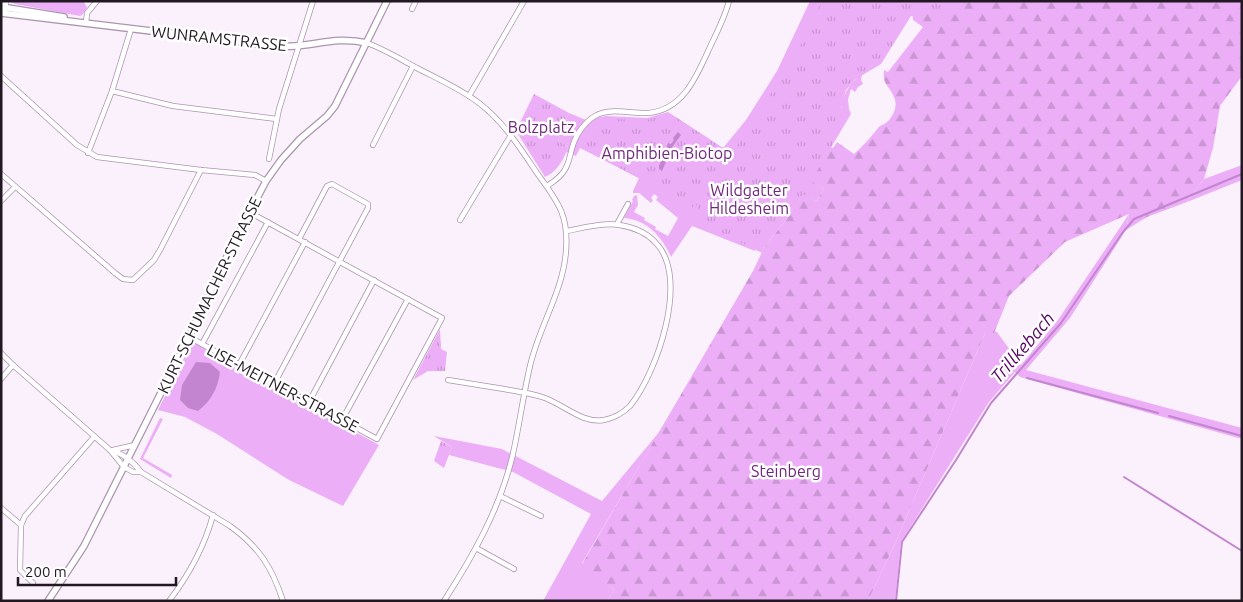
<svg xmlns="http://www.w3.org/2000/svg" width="1243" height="602" viewBox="0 0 1243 602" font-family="Ubuntu,sans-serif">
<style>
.grass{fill:#ecaef7}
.forest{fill:url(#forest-firs)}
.park{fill:url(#park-tufts)}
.water{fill:#c385cf}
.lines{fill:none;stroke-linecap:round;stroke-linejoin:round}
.stream{stroke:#c385cf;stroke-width:2}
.street-casing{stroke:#ac95b0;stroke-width:6}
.secondary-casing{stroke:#ac95b0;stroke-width:8}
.highway-casing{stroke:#ac95b0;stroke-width:9}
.street{stroke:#fff;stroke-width:4.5}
.secondary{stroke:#fff;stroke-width:5.5}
.highway{stroke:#fff;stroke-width:8}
.labels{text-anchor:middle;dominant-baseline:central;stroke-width:5;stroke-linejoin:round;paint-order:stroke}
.street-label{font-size:16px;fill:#211822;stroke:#fff}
.park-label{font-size:16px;fill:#71267f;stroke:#fff}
.water-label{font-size:18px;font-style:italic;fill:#560364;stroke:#fff}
</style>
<defs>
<pattern id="forest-firs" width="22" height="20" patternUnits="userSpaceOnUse" patternTransform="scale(1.25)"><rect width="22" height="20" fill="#ecaef7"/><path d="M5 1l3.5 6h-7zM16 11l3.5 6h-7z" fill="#ca95d3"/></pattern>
<pattern id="park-tufts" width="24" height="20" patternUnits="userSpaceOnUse" patternTransform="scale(1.25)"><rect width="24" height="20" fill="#ecaef7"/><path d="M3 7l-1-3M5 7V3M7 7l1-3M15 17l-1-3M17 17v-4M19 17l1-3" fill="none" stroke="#ca95d3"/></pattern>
</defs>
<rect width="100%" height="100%" fill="#fbf1fc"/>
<g class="grass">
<polygon points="10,1 83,1 87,7 83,14 80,16 15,4"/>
<path d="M 810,1 L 832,1 L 755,251 L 692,226 L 671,257 C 662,237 648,220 624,218 L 633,201 L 632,200 L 634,196 L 637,195 L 638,205 L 634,212 L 645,218 L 644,220 L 656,227 L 655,229 L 668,236 L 678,218 L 656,200 L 658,197 L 654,194 L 651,198 L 653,200 L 651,203 L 639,193 L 633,193 L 633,191 L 639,178 L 580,148 L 576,156 L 566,152 L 568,147 L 558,140 L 569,113 L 586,120 L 606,116 L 647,118 L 668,112 L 723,148 L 746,120 L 777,71 Z"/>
<path d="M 862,74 L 861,80 L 863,84 L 858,87 L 855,92 L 851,89 L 848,99 L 849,109 L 841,110 C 843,94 849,84 862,74 Z"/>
<polygon points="1242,165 1242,180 1187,202 1204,179"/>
<polygon points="1129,214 1126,230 1070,318 1026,370 1242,428 1242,439 1020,377 1015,372 989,402 901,542 895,601 868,601 897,539 986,331 993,330 997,332 1021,365 1058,320"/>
<polygon points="192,342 379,445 343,506 289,480 217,434 185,417 158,410"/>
<polygon points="160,418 163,419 143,458 172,475 171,478 140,459"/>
<polygon points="660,431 582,563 614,590 607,601 543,601 591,514 513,472 449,455 452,447 434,436 502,449 602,501"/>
</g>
<path class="forest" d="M 911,1 L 1242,1 L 1242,76 L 1220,106 L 1213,148 L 1204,179 L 1187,202 L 1147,217 L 1126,230 L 1129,214 L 1065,242 L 1009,296 L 994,333 L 986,331 L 897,539 L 868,601 L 607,601 L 614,590 L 582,564 L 753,271 L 765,246 L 786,220 L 803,193 L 816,201 L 824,189 L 810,181 L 831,147 L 833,148 L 837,142 L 854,154 C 863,146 870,138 878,128 C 880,125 884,125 887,122 C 894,116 898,105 894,97 C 889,85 882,85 884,70 L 888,72 L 923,27 L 913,20 Z"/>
<g class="park">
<polygon points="822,1 970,1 966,4 932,14 911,16 881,64 856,79 846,90 841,109 849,109 851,114 811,181 824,189 816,201 803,194 786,220 765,246 762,253 703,224 696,204 714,175 733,156 746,125 768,98 805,38"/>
<path d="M 534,94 L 569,113 L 558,140 L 568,147 C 565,158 556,173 545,177 L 516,131 Z"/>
<path d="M 667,114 L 677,118 L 723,148 L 724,159 L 699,190 L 692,209 L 661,190 L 576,145 C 596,100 633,131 667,114 Z"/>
<polygon points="440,329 441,349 447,352 445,371 428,371 413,380"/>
<polygon points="441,441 452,447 444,468 434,461"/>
</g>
<g class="water">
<polygon points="678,132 681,135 673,146 662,171 659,169 659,166 668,143 671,144 674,140 673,138"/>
<path d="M 196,362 L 210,363 L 220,372 C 218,388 211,401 198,411 L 188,408 L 180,400 L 182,385 Z"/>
</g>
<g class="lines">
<g class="stream">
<polyline points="1027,378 1158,413"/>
<polyline points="1169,416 1242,436"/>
<polyline points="1124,477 1242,551"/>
<polyline points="896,601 902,542 956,460 991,403 1061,323 1123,232 1134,219 1242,174"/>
</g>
<defs>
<g id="street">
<polyline points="412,9 416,1"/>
<polyline points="86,23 87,13 97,1"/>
<path d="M 367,43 C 384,49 400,59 417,68 C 438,79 461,89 479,103 C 504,122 520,148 537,173 C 557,201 569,214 566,251 C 563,292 539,326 530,366 C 523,396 519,428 512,458 C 499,510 473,556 444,601"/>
<polyline points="1,76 77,145 97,157 201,170 255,175 266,181"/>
<polyline points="112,91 173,106 277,119"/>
<polyline points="469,96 524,1"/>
<polyline points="373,145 413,66"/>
<polyline points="88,153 112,91 131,29"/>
<polyline points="269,159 279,109 313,1"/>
<polyline points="1,174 115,273 123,279 133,280 154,260 160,250 201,170"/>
<path d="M 547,186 C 553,182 560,178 564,171 C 570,163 570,152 574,142 C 577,133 586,121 595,116 C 610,107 631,114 648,113 C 684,110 697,75 710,47 C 717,32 725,17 729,1"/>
<polyline points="1,201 15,187"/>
<polyline points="460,220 511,135"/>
<polyline points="617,224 628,204"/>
<polyline points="189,337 377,439 442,318 249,212"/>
<polyline points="202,344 268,222"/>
<polyline points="1,353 13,365 110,450 124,467 133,472 141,472"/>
<polyline points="239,365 305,242"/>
<polyline points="1,379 13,365"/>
<path d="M 448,380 C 467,383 485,386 504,389 C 518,392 532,393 545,398 C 564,405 583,424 604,420 C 614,418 623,413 630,406 C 657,373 690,278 656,243 C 647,233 633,227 619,225 C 605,222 582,228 567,231"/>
<polyline points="274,384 368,208 368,204 332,184 327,186 299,239"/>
<polyline points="309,402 374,280"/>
<polyline points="342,420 408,299"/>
<path d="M 110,450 C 122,453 134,462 141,472 L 230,526 C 259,547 272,567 283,601"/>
<polyline points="113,450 135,445"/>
<polyline points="500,496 541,516"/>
<polyline points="1,508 21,525"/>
<polyline points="476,548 514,569"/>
<polyline points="33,583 20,570 21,525 25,516 94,437"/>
<path d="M 169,601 C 188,576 205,545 213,515"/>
</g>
<g id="secondary">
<polyline points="2,7 64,17"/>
<path d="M 1,13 L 276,46 C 309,49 332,35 367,43"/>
<polyline points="48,601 84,546 189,337 231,248 266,181 281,160 300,139 327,116 335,106 387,1"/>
</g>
<polyline id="highway" points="4,1 4,8"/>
</defs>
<use href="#street" class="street-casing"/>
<use href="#secondary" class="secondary-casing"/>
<use href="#highway" class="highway-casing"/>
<use href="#street" class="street"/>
<use href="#secondary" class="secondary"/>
<use href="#highway" class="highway"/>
</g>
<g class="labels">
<g class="street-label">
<text transform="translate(219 38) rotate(6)">WUNRAMSTRASSE</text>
<text transform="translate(209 295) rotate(-64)">KURT-SCHUMACHER-STRASSE</text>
<text transform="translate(283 388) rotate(28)">LISE-MEITNER-STRASSE</text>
</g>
<g class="park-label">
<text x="541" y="127">Bolzplatz</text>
<text x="667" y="153">Amphibien-Biotop</text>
<text x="749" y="190">Wildgatter<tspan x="749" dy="18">Hildesheim</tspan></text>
<text x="786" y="471">Steinberg</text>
</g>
<g class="water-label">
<text transform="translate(1022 347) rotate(-49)">Trillkebach</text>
</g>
</g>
<rect width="1243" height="602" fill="none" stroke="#211822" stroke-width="5"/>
<path d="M18 577v8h158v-8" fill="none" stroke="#211822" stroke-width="2.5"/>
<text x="25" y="577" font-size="15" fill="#211822" stroke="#ffffff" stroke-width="4" paint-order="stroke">200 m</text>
</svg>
